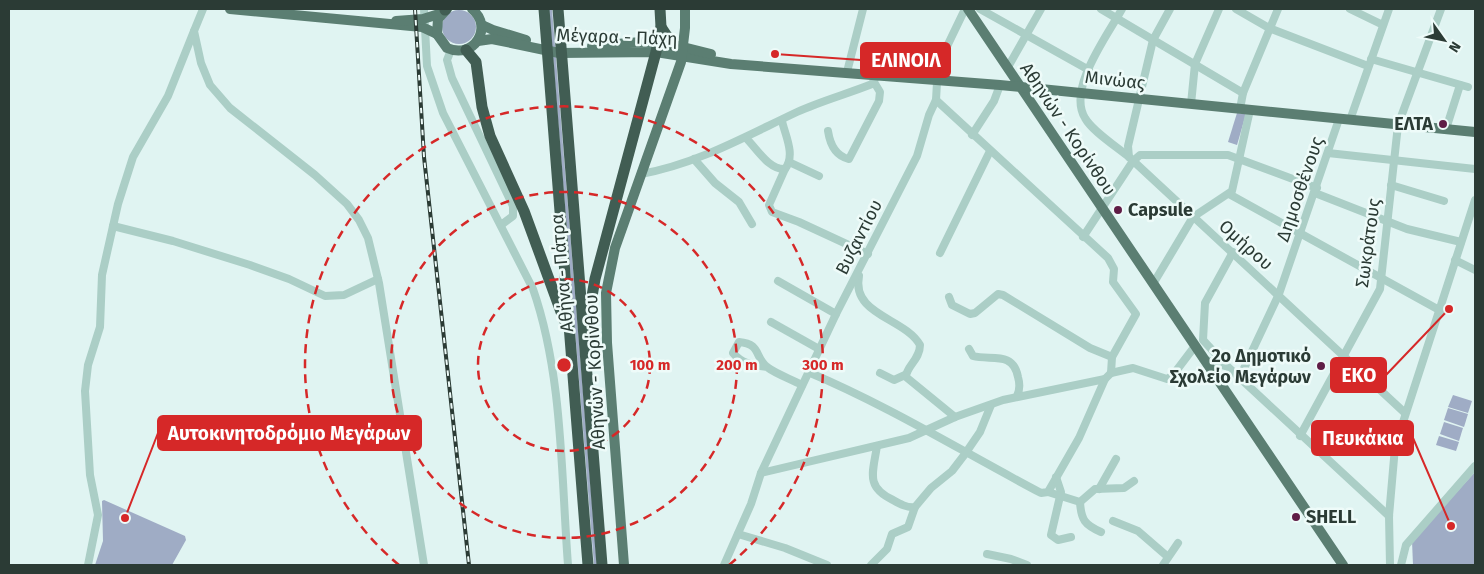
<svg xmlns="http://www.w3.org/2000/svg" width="1484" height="574" viewBox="0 0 1484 574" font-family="'Fira Sans',sans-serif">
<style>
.green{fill:#9facc5}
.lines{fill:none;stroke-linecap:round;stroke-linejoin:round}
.minor{stroke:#abcec6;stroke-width:8}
.major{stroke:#5b7e72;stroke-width:10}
.highway{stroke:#415d53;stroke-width:11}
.rail-casing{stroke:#2b3b35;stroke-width:4}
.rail{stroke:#eefbf9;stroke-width:2;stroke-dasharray:5.5;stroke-linecap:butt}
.ring{fill:none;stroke:#d62828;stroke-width:2.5;stroke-dasharray:9 6}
.poi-dot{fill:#5f1d46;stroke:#eefbf9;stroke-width:2}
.labels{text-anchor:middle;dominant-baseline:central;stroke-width:5;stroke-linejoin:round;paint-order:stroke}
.street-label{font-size:18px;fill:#2b3b35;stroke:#eefbf9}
.poi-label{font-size:18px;font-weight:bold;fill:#2b3b35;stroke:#eefbf9;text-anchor:end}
.centre{fill:#d62828;stroke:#eefbf9;stroke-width:2.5}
.ring-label{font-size:15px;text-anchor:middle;font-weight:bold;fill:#d62828;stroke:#eefbf9;stroke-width:5;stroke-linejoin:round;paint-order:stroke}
.leader{fill:none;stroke:#d62828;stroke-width:2}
.callout-dot{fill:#d62828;stroke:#eefbf9;stroke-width:2}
.callout{fill:#d62828;stroke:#d62828;stroke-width:2}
.callout-label{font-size:19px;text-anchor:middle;font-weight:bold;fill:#fff}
</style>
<rect width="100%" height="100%" fill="#e0f4f2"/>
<g class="green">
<polygon points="549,9 552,9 597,565 594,565"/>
<circle cx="459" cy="27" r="17"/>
<polygon points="1237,113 1246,114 1237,145 1228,142"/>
<polygon points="1453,395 1472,401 1468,413 1448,407"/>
<polygon points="1448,408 1468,414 1464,427 1444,420"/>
<polygon points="1444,422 1463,428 1459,441 1440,434"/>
<polygon points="1439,436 1459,442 1456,451 1436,445"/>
<polygon points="1475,472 1475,565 1413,565 1412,541"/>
<polygon points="104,500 185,536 186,540 172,565 95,565 103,541 102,501"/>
</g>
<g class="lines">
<g class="minor">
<polyline points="203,9 194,31 201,63 210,85 230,108 315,175 347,204 359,220 368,238 379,283 424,565"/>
<path d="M 424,9 L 427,66 L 443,113 L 533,289 C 563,375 561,475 568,565"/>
<polyline points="980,9 1089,70"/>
<polyline points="1101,9 1243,93"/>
<path d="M 1122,9 C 1107,36 1067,89 1085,118 C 1092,131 1117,147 1129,157 L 1405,413"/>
<polyline points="1236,9 1269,28 1368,66"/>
<polyline points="1350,9 1383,25"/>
<polyline points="451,50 447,60 452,78 513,206 513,216 501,225"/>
<polyline points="1371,59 1468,87"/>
<polyline points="1008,67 1041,9"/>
<polyline points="847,72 863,9"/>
<polyline points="1191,104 1195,64 1219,9"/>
<polyline points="1240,109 1243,93 1278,9"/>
<polyline points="1350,120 1389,9"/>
<polyline points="1446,129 1460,85"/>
<path d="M 828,131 C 830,144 835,156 849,159 L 879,101 L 880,92 L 874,82"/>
<polyline points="972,135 994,101 1000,85"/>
<path d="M 746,138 C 757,149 769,170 785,169 C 796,155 785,135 782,121"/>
<polyline points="1328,153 1475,169"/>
<polyline points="1129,157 1128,146 1153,40 1170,9"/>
<polyline points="694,159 715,183 739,202 752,224"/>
<polyline points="789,162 819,176"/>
<polyline points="785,169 769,205 772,212 799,222 868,254"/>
<path d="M 641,174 C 697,164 746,136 797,112 C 821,101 847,94 872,84 L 877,75"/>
<polyline points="1391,185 1444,201"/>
<polyline points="1315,193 1407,229 1461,242"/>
<polyline points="1229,194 1441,311"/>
<polyline points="113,226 173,241 250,265 289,279 325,296 344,295 378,279"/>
<polyline points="1083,237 1133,161 1140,155 1228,155 1317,188"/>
<polyline points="940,253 990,151"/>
<polyline points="1455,260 1475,270"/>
<path d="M 859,276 C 851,315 905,318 920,345 C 920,360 906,366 906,377 L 955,417"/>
<polyline points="778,281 836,314"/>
<polyline points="1153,284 1193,217 1232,191 1250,110"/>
<polyline points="949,297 952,305 970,314 975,313 998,294 1003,295 1090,348 1112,357"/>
<polyline points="771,322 819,349"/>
<path d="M 969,349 L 973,356 C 990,361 1013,350 1018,377 C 1020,384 1020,390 1017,396"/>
<polyline points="1203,359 1228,367 1389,516"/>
<polyline points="1225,364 1203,340 1205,303 1233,252"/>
<path d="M 767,367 C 754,365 742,364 733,353 L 739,342 C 761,344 754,356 767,367 C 776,374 791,379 802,385"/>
<path d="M 808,372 C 889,406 963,452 1041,493 L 1048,492 L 1079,438 L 1105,379"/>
<polyline points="880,373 894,380 905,375"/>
<polyline points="1111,373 1133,368 1167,379 1173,375 1195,346"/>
<polyline points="1239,379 1279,294 1339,119"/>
<polyline points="1300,436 1380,289 1398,125 1441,9"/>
<path d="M 877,446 C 873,472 865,487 893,500 C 900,504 907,508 915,507 L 931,488 L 952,471 L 965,454 L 980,432 L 991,405"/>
<polyline points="761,473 836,314 917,156 929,115 936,100 938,65 965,9"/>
<polyline points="1056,477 1061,492 1051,535 1058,540 1071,537"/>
<polyline points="1099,489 1116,459"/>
<polyline points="1048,492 1080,502 1095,489 1124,488 1134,481"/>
<path d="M 1080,502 C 1081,520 1085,525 1101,532"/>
<polyline points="1113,521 1138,531 1168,557"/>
<polyline points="738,534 785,548 827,565"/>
<polyline points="987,554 1011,559 1027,565"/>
<polyline points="88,565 98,515 90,475 85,391 88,365 100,327 102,275 118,204 133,157 168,96 194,31"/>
<polyline points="724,565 751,504 761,473 909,438 955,417 1003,400 1105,379 1111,373 1112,357 1136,314 1113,282 1114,269 1108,258 936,100"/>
<polyline points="871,565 887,549 892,534 908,527 915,507"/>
<polyline points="1163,565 1178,543"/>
<polyline points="1390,565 1389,516 1395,447 1475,200"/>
<polyline points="1401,565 1406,545 1475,466"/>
</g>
<g class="major">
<polyline points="230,9 422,27 437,34"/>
<path d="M 447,9 L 438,19 L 437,34 L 447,48 C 474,60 494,27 472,9"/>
<polyline points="968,9 1343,565"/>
<polyline points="396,21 423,19 442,13"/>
<polyline points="482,25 493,30 526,40"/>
<polyline points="478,41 492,39 559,53 656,52 731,64 1000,85 1475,132"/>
<polyline points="592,46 641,42 665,43"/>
<polyline points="679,46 711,54"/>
<polyline points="624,565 607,343 606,293 615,248 681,62 685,28 685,9"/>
</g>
<g class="highway">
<polyline points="544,9 588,565"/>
<polyline points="558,9 602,565"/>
<polyline points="445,10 446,9"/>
<polyline points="661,27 673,45"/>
<polyline points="466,50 476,62 482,107 490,136 524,211 564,320"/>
<polyline points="587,325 595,279 656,52 661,27 660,9"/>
</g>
<defs>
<polyline id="rail" points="415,9 424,157 469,565"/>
</defs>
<use href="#rail" class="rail-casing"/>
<use href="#rail" class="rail"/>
</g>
<g class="ring">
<circle cx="564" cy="365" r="86"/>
<circle cx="564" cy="365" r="173"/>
<path d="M399 565A259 259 0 1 1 729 565"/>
</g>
<g class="poi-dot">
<circle cx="1443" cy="124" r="5"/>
<circle cx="1118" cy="210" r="5"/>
<circle cx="1321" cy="366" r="5"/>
<circle cx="1296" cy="517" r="5"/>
</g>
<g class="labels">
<g class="street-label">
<text transform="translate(617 37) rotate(2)">Μέγαρα - Πάχη</text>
<text transform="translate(1115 80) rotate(6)">Μινώας</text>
<text transform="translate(1068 129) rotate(56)">Αθηνών - Κορίνθου</text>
<text transform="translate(1300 189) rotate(-71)">Δημοσθένους</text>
<text transform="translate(859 237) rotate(-63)">Βυζαντίου</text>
<text transform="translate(1368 243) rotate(-82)">Σωκράτους</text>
<text transform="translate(1246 245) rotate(42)">Ομήρου</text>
<text transform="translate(562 273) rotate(-95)">Αθήνα - Πάτρα</text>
<text transform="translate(595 372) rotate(-93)">Αθηνών - Κορίνθου</text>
</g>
<g class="poi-label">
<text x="1433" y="124">ΕΛΤΑ</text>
<text x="1128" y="210" text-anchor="start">Capsule</text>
<text x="1311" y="356">2ο Δημοτικό<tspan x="1311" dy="21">Σχολείο Μεγάρων</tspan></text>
<text x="1306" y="517" text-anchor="start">SHELL</text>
</g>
</g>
<circle cx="564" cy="365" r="8" class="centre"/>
<g class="ring-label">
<text x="650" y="370">100 m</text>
<text x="737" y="370">200 m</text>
<text x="823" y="370">300 m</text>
</g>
<path class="leader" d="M775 54L861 60M1449 309L1386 375M125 518L158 433M1451 526L1413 438"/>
<g class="callout-dot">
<circle cx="775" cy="54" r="5"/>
<circle cx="1449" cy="309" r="5"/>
<circle cx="125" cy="518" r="5"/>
<circle cx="1451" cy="526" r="5"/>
</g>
<g class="callout">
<rect x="861" y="43" width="89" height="34" rx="5"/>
<rect x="1331" y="358" width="55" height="34" rx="5"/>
<rect x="158" y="416" width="263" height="34" rx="5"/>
<rect x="1312" y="421" width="101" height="34" rx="5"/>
</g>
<g class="callout-label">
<text x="906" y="67">ΕΛΙΝΟΙΛ</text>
<text x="1359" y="382">EKO</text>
<text x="289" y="440">Αυτοκινητοδρόμιο Μεγάρων</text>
<text x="1363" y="445">Πευκάκια</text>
</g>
<rect width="1484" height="574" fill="none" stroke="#2b3b35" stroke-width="20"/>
<g transform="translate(1444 40) rotate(123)" stroke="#eefbf9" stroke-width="4" paint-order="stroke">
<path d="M0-4L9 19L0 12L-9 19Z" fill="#2b3b35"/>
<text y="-8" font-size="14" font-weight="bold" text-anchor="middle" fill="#2b3b35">N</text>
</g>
</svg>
